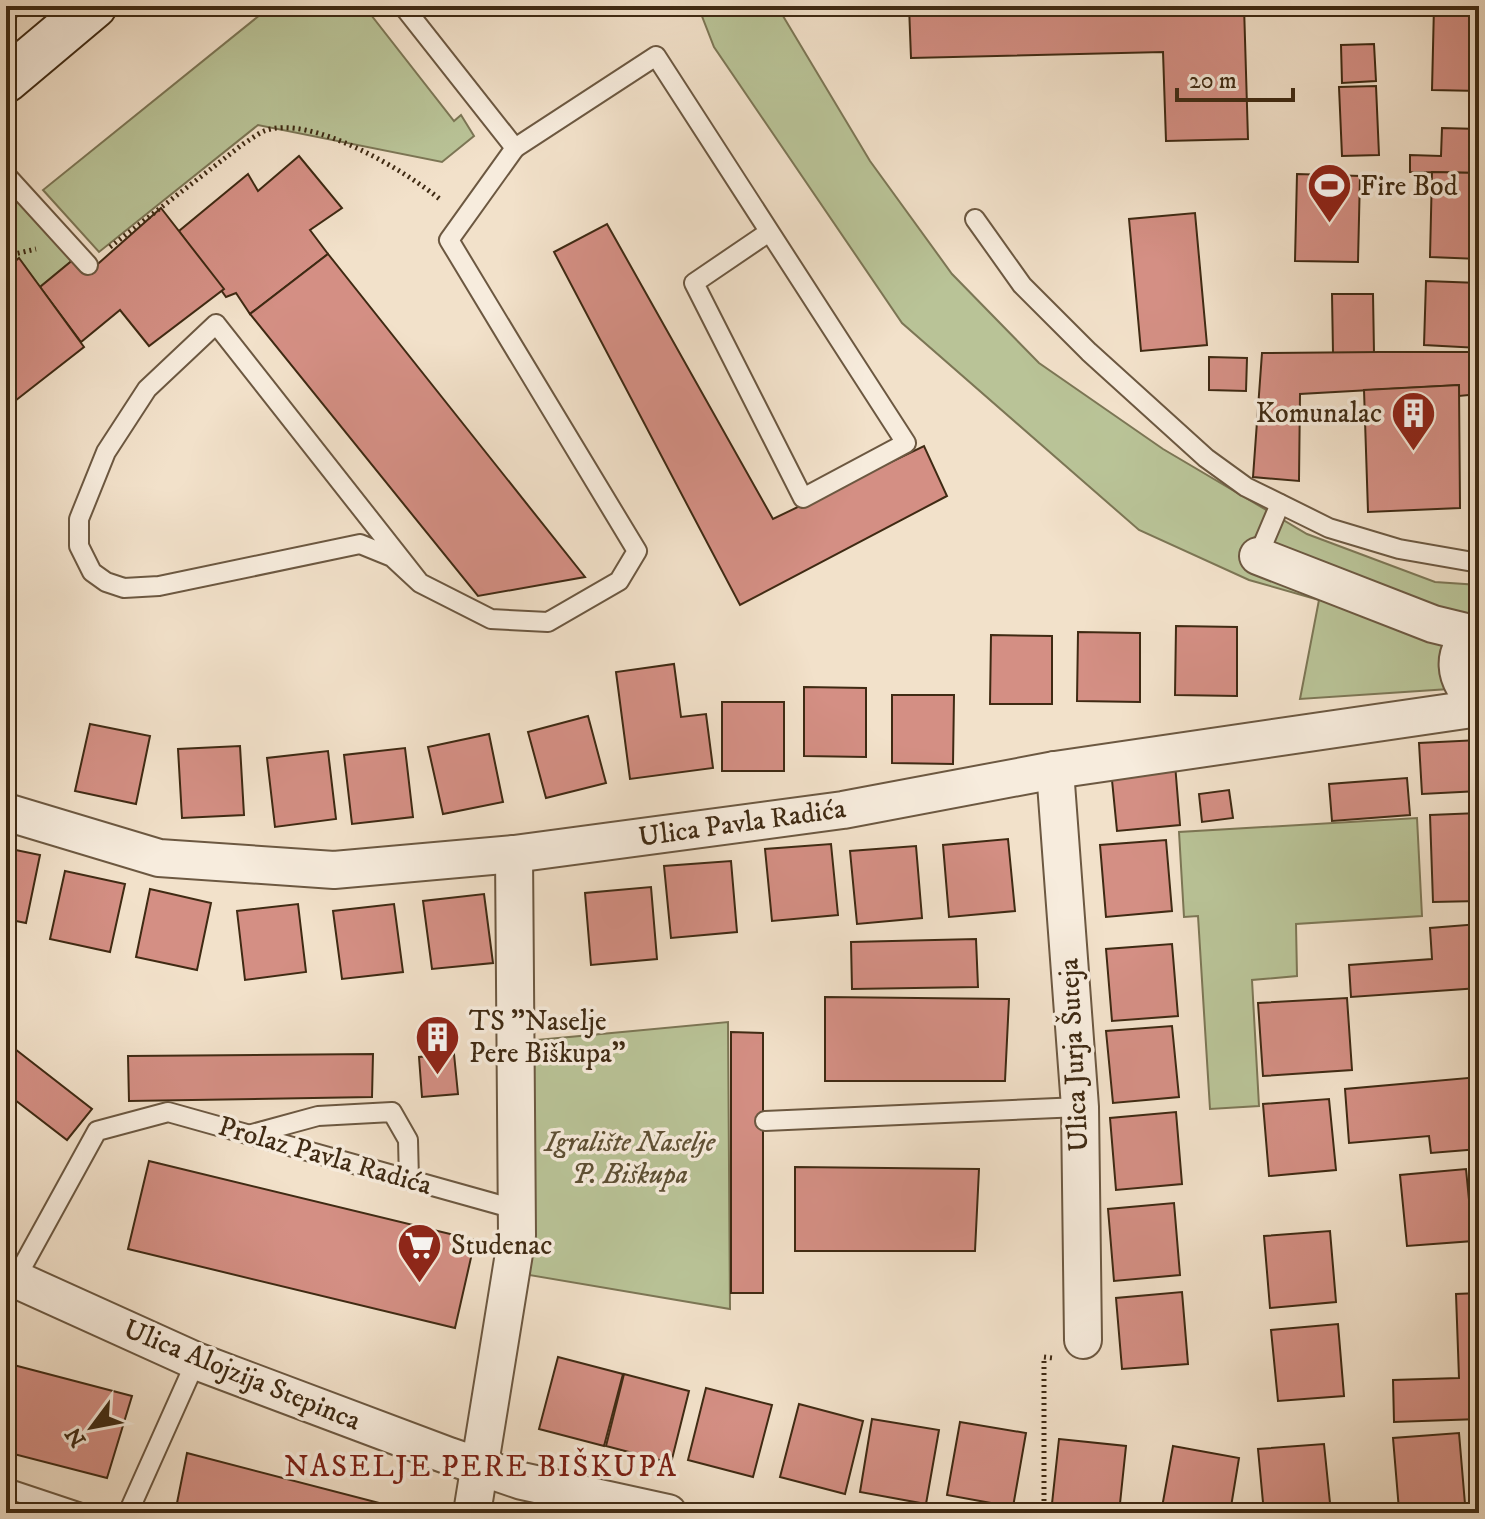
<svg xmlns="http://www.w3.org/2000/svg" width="1485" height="1519" viewBox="0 0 1485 1519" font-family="'IM FELL DW Pica',serif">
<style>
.green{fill:#b9c397;stroke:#7c7655;stroke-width:2}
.building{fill:#d48f84;stroke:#3f2a13;stroke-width:2}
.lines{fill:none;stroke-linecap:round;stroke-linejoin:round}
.lane-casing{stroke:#6c5841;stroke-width:22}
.street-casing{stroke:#6c5841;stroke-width:40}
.secondary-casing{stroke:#3f2a13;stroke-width:48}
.path{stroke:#3f2a13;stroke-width:5;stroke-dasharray:2 4;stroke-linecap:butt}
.lane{stroke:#f7ecdd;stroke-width:18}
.street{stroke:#f7ecdd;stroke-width:36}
.secondary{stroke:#f7ecdd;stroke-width:44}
.labels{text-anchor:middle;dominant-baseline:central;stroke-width:7;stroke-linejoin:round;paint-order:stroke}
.poi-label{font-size:28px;fill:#3f2a13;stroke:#f7ecdd;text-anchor:start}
.street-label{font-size:28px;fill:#3f2a13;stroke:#f7ecdd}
.park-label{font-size:28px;font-style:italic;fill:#5e5034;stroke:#f7ecdd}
.neighbourhood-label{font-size:30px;letter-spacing:2px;fill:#7a1f14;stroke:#f7ecdd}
</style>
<rect width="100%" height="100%" fill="#f2e1ca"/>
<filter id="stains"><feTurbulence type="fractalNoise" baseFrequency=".0025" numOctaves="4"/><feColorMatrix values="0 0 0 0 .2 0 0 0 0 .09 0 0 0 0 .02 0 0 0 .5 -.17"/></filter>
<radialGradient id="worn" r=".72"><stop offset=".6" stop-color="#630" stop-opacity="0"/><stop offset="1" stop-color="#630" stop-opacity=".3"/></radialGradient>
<g class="green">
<polygon points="271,6 364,6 454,121 461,115 474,136 442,162 258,125 99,252 43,190"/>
<polygon points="698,6 777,6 870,161 952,274 1039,363 1163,449 1307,534 1435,582 1479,585 1479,687 1300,699 1319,600 1249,580 1139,530 902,323 714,47"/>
<polygon points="6,175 80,254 40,287 19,259 6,269"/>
<polygon points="1417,818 1422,916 1296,924 1297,976 1252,980 1259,1106 1210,1109 1198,916 1184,917 1179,832"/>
<polygon points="728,1022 730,1309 529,1275 527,1041"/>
</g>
<g class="building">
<polygon points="6,6 29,6 14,19"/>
<polygon points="909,6 1244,6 1248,139 1166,141 1163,52 911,58"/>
<polygon points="1434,6 1479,6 1479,91 1432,90"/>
<polygon points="1374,44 1376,81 1342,83 1341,45"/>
<polygon points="1376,86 1379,155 1342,156 1339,87"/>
<polygon points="1442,128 1479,129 1479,173 1410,172 1410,155 1441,156"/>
<polygon points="299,156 342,208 310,230 328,254 250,314 236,293 226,297 179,231 248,174 258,191"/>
<polygon points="1432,172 1479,173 1479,259 1430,257"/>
<polygon points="1297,174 1360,176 1358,262 1295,261"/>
<polygon points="161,208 224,289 149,346 120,310 81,342 40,287 80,254 91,270"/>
<polygon points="1195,213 1207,345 1141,351 1129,219"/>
<polygon points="607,224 773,519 924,446 947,496 740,605 554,252"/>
<polygon points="328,254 585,577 478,596 250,314"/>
<polygon points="19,258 84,347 6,408 6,269"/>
<polygon points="1426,281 1479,283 1479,348 1424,345"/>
<polygon points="1332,294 1373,294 1374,353 1333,353"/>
<polygon points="1380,352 1479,352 1479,394 1459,396 1459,385 1300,394 1299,481 1253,477 1262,353"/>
<polygon points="1209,357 1247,358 1246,391 1209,390"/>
<polygon points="1459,385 1460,508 1368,512 1364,390"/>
<polygon points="1176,626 1237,627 1237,696 1175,695"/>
<polygon points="1078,632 1140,633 1140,702 1077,701"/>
<polygon points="991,635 1052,636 1052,704 990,704"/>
<polygon points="674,664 681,717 706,714 713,768 630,779 616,672"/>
<polygon points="804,687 866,688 866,757 804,756"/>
<polygon points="892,695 954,695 953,764 892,763"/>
<rect x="722" y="702" width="62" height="69"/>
<polygon points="588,716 606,783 546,798 528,732"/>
<polygon points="90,724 150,736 136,804 75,791"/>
<polygon points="489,734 503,802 443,814 428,747"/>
<polygon points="1479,740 1479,791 1422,794 1419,743"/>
<polygon points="240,746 244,815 182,818 178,749"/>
<polygon points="405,748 413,817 352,824 344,755"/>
<polygon points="328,751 336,819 275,827 267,758"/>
<polygon points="1175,764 1180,825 1117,831 1111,770"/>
<polygon points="1407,778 1410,815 1332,821 1329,784"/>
<polygon points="1229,790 1233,818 1202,822 1199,794"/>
<polygon points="1479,813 1479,901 1433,902 1430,815"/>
<polygon points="1008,839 1015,911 949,917 943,845"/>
<polygon points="1166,840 1172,911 1106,917 1100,845"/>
<polygon points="831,844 838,915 772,921 765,849"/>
<polygon points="916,846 922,918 857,924 850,851"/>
<polygon points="6,848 40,855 26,923 6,919"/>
<polygon points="731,861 737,932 671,938 664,866"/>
<polygon points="65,871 125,884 110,952 50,939"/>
<polygon points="651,887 657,959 591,965 585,893"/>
<polygon points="150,889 211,903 197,970 136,957"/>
<polygon points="484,894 493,963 432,969 423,901"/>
<polygon points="298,904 306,972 245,980 237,911"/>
<polygon points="394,904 403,972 342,979 333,911"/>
<polygon points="1479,924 1479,988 1351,997 1349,965 1432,959 1430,928"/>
<polygon points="976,939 978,987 852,989 851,942"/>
<polygon points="1172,944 1178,1016 1112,1021 1106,949"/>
<polygon points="825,997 1009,999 1005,1081 825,1081"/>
<polygon points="1347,998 1352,1070 1263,1076 1258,1003"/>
<polygon points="1172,1026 1179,1097 1113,1103 1106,1031"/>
<polygon points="731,1032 763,1033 763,1293 731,1293"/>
<polygon points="6,1042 92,1109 67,1140 6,1093"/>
<polygon points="373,1054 372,1097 129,1101 128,1056"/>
<polygon points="454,1054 458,1094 422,1097 419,1057"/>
<polygon points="1479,1077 1479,1149 1431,1153 1429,1136 1349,1143 1345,1089"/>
<polygon points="1329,1099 1336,1170 1269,1176 1263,1104"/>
<polygon points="1176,1112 1182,1184 1116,1190 1110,1118"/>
<polygon points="149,1161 475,1240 455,1328 128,1249"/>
<polygon points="795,1167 979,1169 975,1251 795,1251"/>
<polygon points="1466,1169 1473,1241 1407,1246 1400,1175"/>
<polygon points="1174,1203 1180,1275 1114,1281 1108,1209"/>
<polygon points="1330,1231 1336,1302 1270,1308 1264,1236"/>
<polygon points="1182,1292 1188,1364 1122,1369 1116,1298"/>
<polygon points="1479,1293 1479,1419 1394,1422 1393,1380 1459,1378 1456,1294"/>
<polygon points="1338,1324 1344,1396 1278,1401 1271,1330"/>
<polygon points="558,1357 623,1374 604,1446 539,1429"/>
<polygon points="6,1363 132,1396 107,1478 6,1452"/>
<polygon points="624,1374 689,1391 671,1463 606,1446"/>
<polygon points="706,1388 772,1405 753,1477 688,1460"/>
<polygon points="799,1404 863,1421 845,1494 780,1477"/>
<polygon points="872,1419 939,1430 926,1504 860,1492"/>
<polygon points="960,1422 1026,1433 1013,1507 947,1495"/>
<polygon points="1459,1433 1465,1504 1399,1510 1393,1438"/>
<polygon points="1059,1439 1126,1446 1119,1513 1051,1513"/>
<polygon points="1324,1444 1331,1513 1264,1513 1258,1449"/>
<polygon points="1173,1446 1239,1458 1230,1513 1161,1513"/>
<polygon points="187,1453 410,1511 175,1513"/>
</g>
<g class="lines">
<defs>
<g id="lane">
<polyline points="403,6 515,148 449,240 637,551 619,581 548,622 491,619 420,583 392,557 360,544 159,586 124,588 106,582 92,572 79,546 79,519 106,452 147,389 216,324 420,583"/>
<polyline points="515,148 656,56 906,443 803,498 694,283 769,232"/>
<polyline points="6,175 88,265"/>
<polyline points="975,219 1022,285 1089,352 1206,458 1246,487 1329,528 1399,549 1479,563"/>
<polyline points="1258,556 1280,504"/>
<polyline points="765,1121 1080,1107"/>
<polyline points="252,1134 318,1116 392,1112 408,1140 409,1180"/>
<polyline points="15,1280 97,1131 168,1112 518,1210"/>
<polyline points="6,1488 81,1513"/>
<polyline points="128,1513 196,1361"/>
</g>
<g id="street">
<polyline points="1258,556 1433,624 1474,634"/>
<path d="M 1479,631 C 1448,648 1453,683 1479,702"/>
<polyline points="1055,770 1080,1107 1083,1340"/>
<polyline points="6,812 159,858 334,870 514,854 843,810 1055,770 1479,708"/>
<polyline points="6,1275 196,1361 449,1456 522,1481 668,1513"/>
<polyline points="472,1513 517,1235 514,854"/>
</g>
<polyline id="secondary" points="6,80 94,6"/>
</defs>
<use href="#lane" class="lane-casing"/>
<use href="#street" class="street-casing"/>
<use href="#secondary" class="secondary-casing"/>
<g class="path">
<polyline points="6,241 11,223"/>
<path d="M 110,247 L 243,144 C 250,140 257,134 264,131 C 310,113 408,172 442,201"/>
<polyline points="6,256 36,249"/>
<polyline points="705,1506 739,1513"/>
<polyline points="1044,1513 1044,1357 1053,1358"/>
</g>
<use href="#lane" class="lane"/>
<use href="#street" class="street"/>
<use href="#secondary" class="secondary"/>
</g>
<defs>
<symbol id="stadium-pin" viewBox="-11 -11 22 30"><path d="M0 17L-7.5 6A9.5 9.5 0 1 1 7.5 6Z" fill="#8f2418" stroke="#f7ecdd"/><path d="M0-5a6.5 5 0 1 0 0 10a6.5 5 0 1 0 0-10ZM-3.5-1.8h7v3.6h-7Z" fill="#fff"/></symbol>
<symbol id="building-pin" viewBox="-11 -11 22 30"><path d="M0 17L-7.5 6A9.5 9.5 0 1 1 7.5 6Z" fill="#8f2418" stroke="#f7ecdd"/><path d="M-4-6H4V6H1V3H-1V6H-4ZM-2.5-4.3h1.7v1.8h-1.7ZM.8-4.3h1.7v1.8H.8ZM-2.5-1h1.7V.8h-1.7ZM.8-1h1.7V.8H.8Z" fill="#fff"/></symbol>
<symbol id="supermarket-pin" viewBox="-11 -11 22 30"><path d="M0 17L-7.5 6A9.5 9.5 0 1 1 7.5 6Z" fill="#8f2418" stroke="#f7ecdd"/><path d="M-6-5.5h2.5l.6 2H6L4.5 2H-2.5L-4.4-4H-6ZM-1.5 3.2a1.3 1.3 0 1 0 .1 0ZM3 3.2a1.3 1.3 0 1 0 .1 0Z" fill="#fff"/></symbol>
</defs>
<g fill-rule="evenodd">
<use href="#stadium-pin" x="1304" y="160" width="51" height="69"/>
<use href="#building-pin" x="1388" y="388" width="51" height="69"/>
<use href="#building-pin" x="412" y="1012" width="51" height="69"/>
<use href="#supermarket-pin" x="394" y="1220" width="51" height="69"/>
</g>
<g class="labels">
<g class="poi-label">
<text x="1360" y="186">Fire Bod</text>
<text x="1382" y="413" text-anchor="end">Komunalac</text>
<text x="469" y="1021">TS "Naselje<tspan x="469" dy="32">Pere Biškupa"</tspan></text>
<text x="451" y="1245">Studenac</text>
</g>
<g class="street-label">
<text transform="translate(742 823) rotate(-8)">Ulica Pavla Radića</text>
<text transform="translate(1074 1055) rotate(-93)">Ulica Jurja Šuteja</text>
<text transform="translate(325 1156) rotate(16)">Prolaz Pavla Radića</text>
<text transform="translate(242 1375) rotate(22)">Ulica Alojzija Stepinca</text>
</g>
<g class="park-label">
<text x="630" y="1142">Igralište Naselje<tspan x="630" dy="32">P. Biškupa</tspan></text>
</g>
<g class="neighbourhood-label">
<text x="481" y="1467">NASELJE PERE BIŠKUPA</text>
</g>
</g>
<rect width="1485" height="1519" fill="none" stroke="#f2e1ca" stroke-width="32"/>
<rect x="8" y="8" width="1469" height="1503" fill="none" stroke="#3f2a13" stroke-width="4"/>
<rect x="16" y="16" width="1453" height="1487" fill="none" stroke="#3f2a13" stroke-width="2"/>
<g transform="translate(92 1427) rotate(238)" stroke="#f7ecdd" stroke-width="6" paint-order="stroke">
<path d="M0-6L14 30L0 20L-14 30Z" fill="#3f2a13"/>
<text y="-12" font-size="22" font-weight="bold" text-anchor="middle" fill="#3f2a13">N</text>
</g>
<path d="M1177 88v12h116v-12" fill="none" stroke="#3f2a13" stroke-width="4"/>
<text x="1189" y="88" font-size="24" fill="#3f2a13" stroke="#f7ecdd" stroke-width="6" paint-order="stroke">20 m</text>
<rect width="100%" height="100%" filter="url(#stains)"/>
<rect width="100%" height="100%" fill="url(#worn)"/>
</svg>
